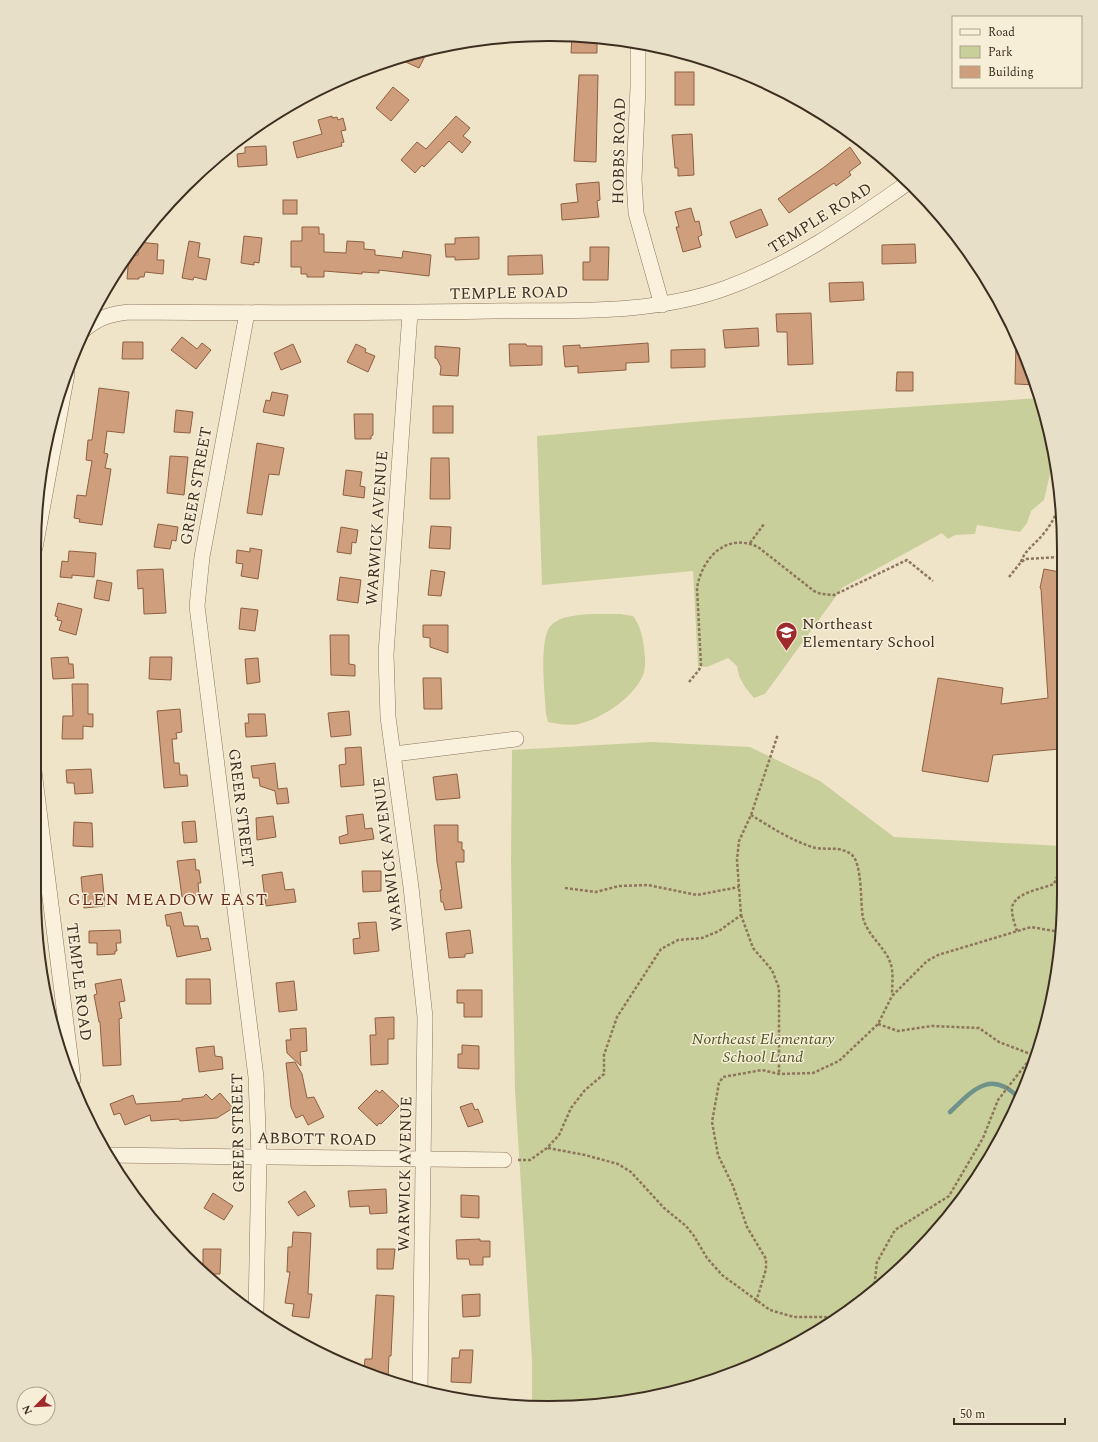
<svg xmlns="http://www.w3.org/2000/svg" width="1098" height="1442" viewBox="0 0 1098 1442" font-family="Spectral,serif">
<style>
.green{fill:#c9cf9b}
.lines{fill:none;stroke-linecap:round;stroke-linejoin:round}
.stream{stroke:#6f938a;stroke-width:4.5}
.building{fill:#cf9f7d;stroke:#8d5f41}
.minor-casing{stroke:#8d765c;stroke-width:16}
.path{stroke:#8d765c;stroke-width:2.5;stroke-dasharray:3 2;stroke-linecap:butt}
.minor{stroke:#faf1dc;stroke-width:15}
.labels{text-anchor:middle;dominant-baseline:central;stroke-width:3;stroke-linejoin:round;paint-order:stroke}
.street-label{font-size:16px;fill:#3d2e20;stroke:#f7eed8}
.poi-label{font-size:16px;fill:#3d2e20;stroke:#f7eed8;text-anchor:start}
.park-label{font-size:16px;font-style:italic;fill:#4d5a26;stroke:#f7eed8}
.neighbourhood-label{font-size:17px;letter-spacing:1px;fill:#6b2e1e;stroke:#f7eed8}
.rim{fill:none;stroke:#3d2e20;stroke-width:2}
</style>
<rect width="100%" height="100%" fill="#f0e4c8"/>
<g class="green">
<polygon points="1040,398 1054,457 1044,500 1031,511 1027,523 1020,532 977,525 975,534 955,535 948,539 942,533 842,588 765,694 754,698 745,687 739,676 737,666 728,658 707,667 698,666 693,571 542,585 537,436 715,420"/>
<path d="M 620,614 L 633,616 C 640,625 643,637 644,648 C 645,656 646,665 644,672 C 637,696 601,719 579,724 C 569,726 558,724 548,722 L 546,714 C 545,694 539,645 549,628 C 552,623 561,618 567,617 C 583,613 603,614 620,614 Z"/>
<polygon points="652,742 750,747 820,781 894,837 1060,846 1060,960 1025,1090 977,1179 913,1257 835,1321 777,1355 683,1390 549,1408 532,1406 532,1361 515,1091 511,861 512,750"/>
</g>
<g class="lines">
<path class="stream" d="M 950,1112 C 973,1090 991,1068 1020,1099"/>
</g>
<g class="building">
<polygon points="572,36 597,39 597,53 571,53"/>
<polygon points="428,50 419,68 399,59 421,52"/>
<rect x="675" y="72" width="19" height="33"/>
<polygon points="579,75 598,75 596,162 574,161"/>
<polygon points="393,87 409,100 391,121 376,108"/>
<polygon points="332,116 332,118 337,117 338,120 343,118 346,130 341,131 344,142 341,143 342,146 297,158 293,142 322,134 318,120"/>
<polygon points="456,116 470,128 463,136 471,142 462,153 449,141 424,167 422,165 415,173 401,160 417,142 426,149"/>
<polygon points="692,134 694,175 678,176 678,168 675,168 672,135"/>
<polygon points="266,146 267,165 238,167 237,154 245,153 245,147"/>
<polygon points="850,147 861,163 849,172 851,175 836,186 834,183 789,213 778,199 823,168"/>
<polygon points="599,182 600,200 597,201 599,217 562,220 561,204 578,202 576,184"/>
<rect x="283" y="200" width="14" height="14"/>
<polygon points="691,208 695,222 699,221 702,235 698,237 701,247 683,252 676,227 679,227 675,212"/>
<polygon points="761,209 768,225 736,238 730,222"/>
<polygon points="302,227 319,227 319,234 324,234 324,252 346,253 347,241 364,242 364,249 375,250 375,255 402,258 403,251 431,255 429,276 379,270 379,273 362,272 362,274 324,271 324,277 307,277 307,274 301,274 301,267 291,267 291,241 302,241"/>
<polygon points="244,236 262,238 259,263 254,262 254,265 241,263"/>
<polygon points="479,237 479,259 455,260 455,257 446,257 445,244 455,244 455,238"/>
<polygon points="189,241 200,243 198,257 210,259 206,280 194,277 193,280 182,278"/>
<polygon points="138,242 158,244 157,260 164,260 163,274 145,272 144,277 139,277 139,279 127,279 129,255 138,255"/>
<polygon points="915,244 916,263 882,264 882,245"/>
<polygon points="590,247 609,247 608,280 583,280 583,262 590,262"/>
<polygon points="542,255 543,274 508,275 508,256"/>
<polygon points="863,282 864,300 830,302 829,283"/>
<polygon points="811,313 813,364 788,365 787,332 777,332 776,314"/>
<polygon points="758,328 759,346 725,348 723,330"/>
<polygon points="182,337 197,349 202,343 211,350 196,369 171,350"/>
<polygon points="123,342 143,342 143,359 122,359"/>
<polygon points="1016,342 1037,383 1037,385 1015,384"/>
<polygon points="648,343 649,362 626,363 626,370 578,373 578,366 565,367 563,346 580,345 580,348"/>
<polygon points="293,344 301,362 281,370 274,353"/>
<polygon points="356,344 366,349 365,352 375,356 368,372 347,362"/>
<polygon points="509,344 526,344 527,346 542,346 542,365 510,366"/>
<polygon points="435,346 460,348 458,376 440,375 441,367 437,359 435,358"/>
<polygon points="705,349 705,367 671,368 671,350"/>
<polygon points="897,372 913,372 913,391 896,391"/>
<polygon points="99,388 129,392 124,433 107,431 104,453 108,454 105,468 111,469 102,525 79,522 80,519 74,518 77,495 86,496 92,461 86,460 88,440 92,440"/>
<polygon points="272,392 288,395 284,416 263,412 266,400 270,401"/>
<rect x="433" y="406" width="20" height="27"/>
<polygon points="176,410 193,412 190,433 174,432"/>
<polygon points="354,414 373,414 373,435 371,436 371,439 355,439"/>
<polygon points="257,443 284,448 279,475 269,474 262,515 247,513"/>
<polygon points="170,456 188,457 184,495 167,493"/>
<polygon points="431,458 449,458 450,499 430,499"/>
<polygon points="346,470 362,472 360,486 365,487 364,498 343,495"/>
<polygon points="158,524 178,527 176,541 172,540 170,549 154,547"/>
<polygon points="431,526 451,527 450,549 429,548"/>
<polygon points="341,527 358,530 356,543 352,542 351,554 337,552"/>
<polygon points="250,548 262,550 258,579 241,576 243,564 236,563 237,550 250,552"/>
<polygon points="69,551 96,553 94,577 72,575 72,578 60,577 62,561 68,562"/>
<polygon points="163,569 166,613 144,614 143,588 138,589 137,570"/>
<polygon points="1044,569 1060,572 1060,749 993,755 988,782 922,771 938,678 1003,688 1001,704 1048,698 1041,589 1040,588"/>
<polygon points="431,570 445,572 441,596 428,595"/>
<polygon points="340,577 361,580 358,603 337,600"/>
<polygon points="97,580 112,583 109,601 94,598"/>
<polygon points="58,603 82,609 76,635 59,630 62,621 57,620 58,617 55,616"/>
<polygon points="241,608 258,610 255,631 239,629"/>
<polygon points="423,625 448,625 448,653 430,647 430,638 423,637"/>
<polygon points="330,635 349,635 349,664 355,665 355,676 331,675"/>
<polygon points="68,657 69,664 73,664 74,678 53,679 51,658"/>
<polygon points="150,657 172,657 171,680 149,679"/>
<polygon points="258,658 260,682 247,684 245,659"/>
<polygon points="423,678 441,678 442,709 424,709"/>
<polygon points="72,684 88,684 88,714 93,714 93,727 83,726 83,739 62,739 63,716 73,716"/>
<polygon points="180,709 182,732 176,733 177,739 172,739 174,763 179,763 180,775 187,775 188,786 164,788 157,711"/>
<polygon points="349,711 351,735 331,737 328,713"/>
<polygon points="248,714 265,714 267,736 246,737 245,723 249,723"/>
<polygon points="361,747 364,785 341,787 339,765 346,764 345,748"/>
<polygon points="275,763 278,789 287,788 289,803 277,804 275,791 260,786 259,778 253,778 251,766"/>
<polygon points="91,769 93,793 75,794 74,783 67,783 66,770"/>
<polygon points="457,774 460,798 436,800 433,777"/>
<polygon points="363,814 365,829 372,828 374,839 340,844 339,837 348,834 346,816"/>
<polygon points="273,816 276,837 257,840 256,818"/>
<polygon points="195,821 197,842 184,843 182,822"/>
<polygon points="74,822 92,823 93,847 73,846"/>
<polygon points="434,825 458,825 458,842 462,842 462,850 464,850 464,862 456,862 462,908 445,910 443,902 441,902 440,890 442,890 437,862"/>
<polygon points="195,859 196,870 199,870 201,883 198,883 199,895 182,897 177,861"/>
<polygon points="362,871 381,871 381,891 363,892"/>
<polygon points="282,872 285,890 294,889 296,902 266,906 262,875"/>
<polygon points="102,874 105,906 84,908 81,877"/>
<polygon points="181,912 184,926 198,926 201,939 208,938 211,950 177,957 170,926 167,926 165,915"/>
<polygon points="376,922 379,951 354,954 353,939 360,938 358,923"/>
<polygon points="120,930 121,943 116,943 117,951 115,951 115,954 97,955 97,943 89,943 89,931"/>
<polygon points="470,930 473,953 465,954 465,957 449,958 446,933"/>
<polygon points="121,979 125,1001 119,1002 122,1018 119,1019 121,1065 103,1066 100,1022 99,1022 94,995 97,994 95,984"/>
<polygon points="186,979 210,979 211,1004 186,1004"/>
<polygon points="294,981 297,1010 279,1012 276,983"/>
<polygon points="457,990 482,990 482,1017 464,1017 464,1003 457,1003"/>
<polygon points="394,1017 394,1039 388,1039 388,1064 371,1065 370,1035 376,1035 375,1018"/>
<polygon points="306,1028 307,1051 300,1052 301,1066 287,1053 286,1040 291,1040 290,1029"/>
<polygon points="462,1045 479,1046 479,1069 458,1068 458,1054 462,1054"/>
<polygon points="214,1046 215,1056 222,1057 223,1069 199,1072 196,1048"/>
<polygon points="295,1062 302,1074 307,1098 314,1097 324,1117 308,1125 303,1115 296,1118 291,1107 286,1063"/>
<polygon points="376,1090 380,1093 382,1090 399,1106 381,1124 379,1123 377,1126 358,1108"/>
<polygon points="220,1093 233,1108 217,1118 180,1121 179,1119 151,1121 150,1115 125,1125 120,1113 114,1115 110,1104 133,1095 136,1104 182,1101 182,1099 203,1097 206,1094 212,1100"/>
<polygon points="472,1103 475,1110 478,1109 483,1122 468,1127 460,1107"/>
<polygon points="386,1189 387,1213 370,1214 369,1206 350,1207 348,1191"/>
<polygon points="305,1191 315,1206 298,1216 288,1202"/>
<polygon points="213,1193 233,1206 224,1220 204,1208"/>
<polygon points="461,1195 479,1196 479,1218 461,1217"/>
<polygon points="293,1232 311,1233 308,1294 312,1294 309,1318 292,1316 294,1304 285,1303 290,1272 287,1272 288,1247 292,1247"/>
<polygon points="480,1239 480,1241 490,1241 490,1257 483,1257 483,1265 470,1265 469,1259 457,1259 456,1240"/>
<polygon points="203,1249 221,1249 220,1274 206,1274 203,1271"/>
<polygon points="377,1249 395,1249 393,1269 377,1269"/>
<polygon points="480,1294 480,1316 463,1317 462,1295"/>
<polygon points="376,1295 394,1296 391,1356 389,1356 388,1379 364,1369 365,1359 372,1359"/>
<polygon points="460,1350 473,1350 471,1383 451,1382 452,1358 459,1358"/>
</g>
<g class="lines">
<defs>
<g id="minor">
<polyline points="638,43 638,87 634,179 636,213 662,305"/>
<polyline points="247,313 202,557 197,606 256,1077 259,1156 256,1312"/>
<polyline points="410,313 386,654 388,717 411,887 425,1017 420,1391"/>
<path d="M 83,331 C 97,318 110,314 129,312 C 250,313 371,313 492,311 C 571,310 652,315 726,288 C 793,264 852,222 909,182"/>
<polyline points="35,548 67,374"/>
<polyline points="394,754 516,739"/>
<polyline points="34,771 73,1079"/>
<polyline points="106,1155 504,1160"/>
</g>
</defs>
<use href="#minor" class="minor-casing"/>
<g class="path">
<polyline points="750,543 764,524"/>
<path d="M 1021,562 C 1025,549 1036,544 1044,533 C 1051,525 1055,516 1060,506"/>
<polyline points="1009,577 1021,562 1026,559 1060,557"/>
<path d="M 689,682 L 699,670 L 701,665 L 697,588 C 702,558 726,532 758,547 L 814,591 L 821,594 L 834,595 L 907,560 L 933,581"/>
<path d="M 751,815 C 769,826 795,843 816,848 C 829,850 839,846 851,854 C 863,863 860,904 863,918 C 868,936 884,946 890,962 C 894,971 892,985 892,995"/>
<polyline points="565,888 596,892 619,886 648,885 697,895 739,887"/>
<polyline points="741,915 753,948 772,970 779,988 779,1074"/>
<path d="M 1017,931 C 1015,925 1012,917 1012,910 C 1011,893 1042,889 1054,884 L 1060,870"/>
<polyline points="878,1024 898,1031 932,1026 979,1028 999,1042 1033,1055"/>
<polyline points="548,1148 585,1155 618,1164 631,1172 664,1208 686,1226 694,1236 707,1258 722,1275 770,1310 794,1317 825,1317 835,1321"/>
<polyline points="518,1160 530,1160 547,1148 559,1135 571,1108 585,1090 604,1074 604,1055 617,1017 661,949 678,940 702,938 719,931 741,915 737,860 739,841 751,815 778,734"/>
<polyline points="874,1289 877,1262 895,1230 949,1196 983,1138 998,1100 1033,1055"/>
<polyline points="756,1302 766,1269 766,1259 747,1227 733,1186 718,1155 712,1122 719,1083 723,1077 762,1070 779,1074 813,1073 839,1061 878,1024 892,996 927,961 938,955 1031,927 1060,932"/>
</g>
<use href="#minor" class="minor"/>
</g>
<defs>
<symbol id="school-pin" viewBox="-11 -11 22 30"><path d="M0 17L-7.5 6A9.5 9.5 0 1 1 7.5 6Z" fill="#9e2a2b" stroke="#f7eed8"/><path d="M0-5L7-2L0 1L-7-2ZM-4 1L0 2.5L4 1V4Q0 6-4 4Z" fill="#fff"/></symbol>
</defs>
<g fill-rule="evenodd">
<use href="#school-pin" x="774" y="620" width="25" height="34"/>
</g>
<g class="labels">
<g class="street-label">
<text transform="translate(619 151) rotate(-89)">HOBBS ROAD</text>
<text transform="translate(820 218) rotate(-32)">TEMPLE ROAD</text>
<text transform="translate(509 293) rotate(-1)">TEMPLE ROAD</text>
<text transform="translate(196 486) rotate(-80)">GREER STREET</text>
<text transform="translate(377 528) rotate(-86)">WARWICK AVENUE</text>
<text transform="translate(241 808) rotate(83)">GREER STREET</text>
<text transform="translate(388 854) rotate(-97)">WARWICK AVENUE</text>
<text transform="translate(79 982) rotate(83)">TEMPLE ROAD</text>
<text transform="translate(238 1133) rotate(-91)">GREER STREET</text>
<text transform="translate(317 1139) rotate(1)">ABBOTT ROAD</text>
<text transform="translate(405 1174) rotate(-89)">WARWICK AVENUE</text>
</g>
<g class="poi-label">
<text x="802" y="624">Northeast<tspan x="802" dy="18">Elementary School</tspan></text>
</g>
<g class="park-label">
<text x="763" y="1039">Northeast Elementary<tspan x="763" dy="18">School Land</tspan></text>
</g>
<g class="neighbourhood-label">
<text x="168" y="900">GLEN MEADOW EAST</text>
</g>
</g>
<path d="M0 0H1098V1442H0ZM549 41H549A508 508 0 0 1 1057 549V893A508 508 0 0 1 549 1401H549A508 508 0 0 1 41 893V549A508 508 0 0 1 549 41Z" fill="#e8dfc9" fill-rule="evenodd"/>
<path class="rim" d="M549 41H549A508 508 0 0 1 1057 549V893A508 508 0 0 1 549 1401H549A508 508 0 0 1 41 893V549A508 508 0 0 1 549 41Z"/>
<rect x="952" y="16" width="130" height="72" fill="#f7eed8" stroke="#ada18e"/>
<rect x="960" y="29" width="20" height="6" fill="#faf1dc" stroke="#ada18e"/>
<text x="988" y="36" font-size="12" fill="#3d2e20">Road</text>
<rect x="960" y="46" width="20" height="12" fill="#c9cf9b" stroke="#ada18e"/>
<text x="988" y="56" font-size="12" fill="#3d2e20">Park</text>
<rect x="960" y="66" width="20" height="12" fill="#cf9f7d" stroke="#ada18e"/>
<text x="988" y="76" font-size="12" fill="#3d2e20">Building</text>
<g transform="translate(36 1406) rotate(246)"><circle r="19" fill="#f7eed8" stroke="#ada18e"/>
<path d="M0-3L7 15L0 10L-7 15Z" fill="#9e2a2b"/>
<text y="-6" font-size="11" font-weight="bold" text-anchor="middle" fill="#3d2e20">N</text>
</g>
<path d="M954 1418v6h111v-6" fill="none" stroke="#3d2e20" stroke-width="2"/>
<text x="960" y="1418" font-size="12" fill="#3d2e20" stroke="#f7eed8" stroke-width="3" paint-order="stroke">50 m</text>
</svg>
